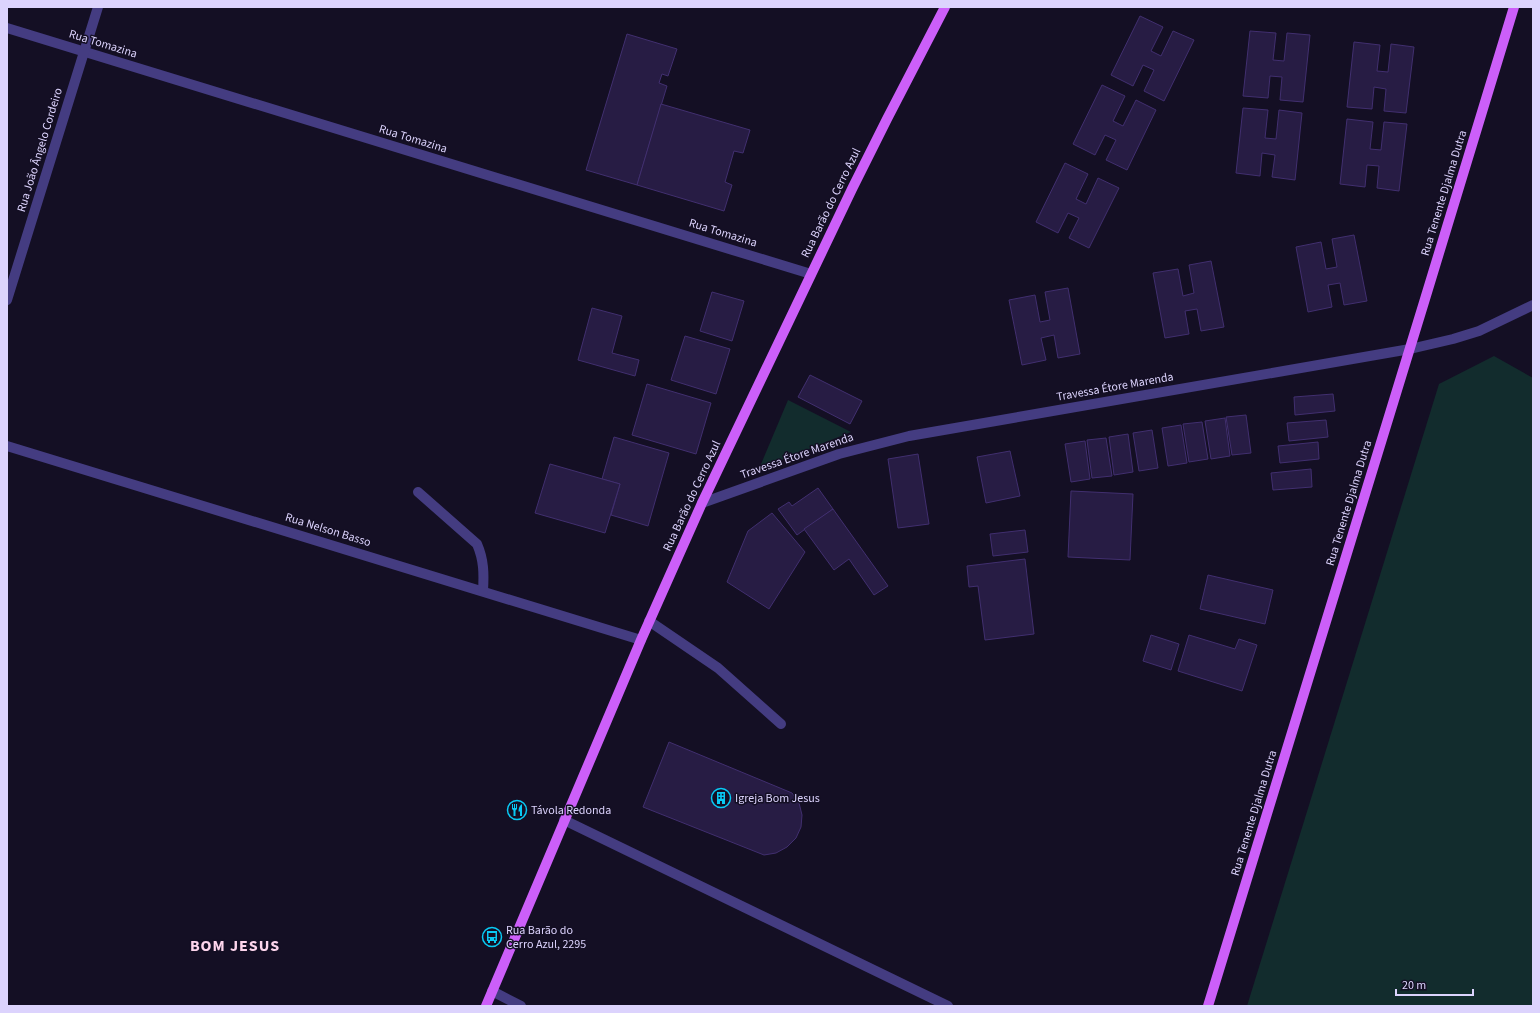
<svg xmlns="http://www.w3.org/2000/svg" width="1540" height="1013" viewBox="0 0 1540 1013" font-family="'Source Sans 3',sans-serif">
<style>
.green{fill:#122c2d}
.building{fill:#271c44;stroke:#412f6f}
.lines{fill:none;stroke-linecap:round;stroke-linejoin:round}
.minor{stroke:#443c81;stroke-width:10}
.major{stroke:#cc5ff9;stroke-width:10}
.labels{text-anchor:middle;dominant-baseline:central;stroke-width:3;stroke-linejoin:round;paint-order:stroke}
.street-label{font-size:12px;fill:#dcd3fd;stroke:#140f24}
.poi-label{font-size:12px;fill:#dcd3fd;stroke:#140f24;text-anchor:start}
.district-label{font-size:16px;font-weight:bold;letter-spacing:1px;fill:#fdd5ec;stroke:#140f24}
</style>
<rect width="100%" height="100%" fill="#140f24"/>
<g class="green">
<polygon points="1494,356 1533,378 1533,1006 1247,1006 1439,384"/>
<polygon points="788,400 851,432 759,469"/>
</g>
<g class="building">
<polygon points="1140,16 1163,27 1151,51 1161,56 1173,31 1194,40 1164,101 1144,91 1154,70 1143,65 1133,86 1111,75"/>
<polygon points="1250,31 1276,33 1273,60 1284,61 1287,33 1310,35 1303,102 1280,100 1282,77 1270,76 1268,98 1243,96"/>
<polygon points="627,34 677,49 668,76 662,74 659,83 667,86 637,185 586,170"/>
<polygon points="1354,42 1380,45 1377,71 1388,72 1391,44 1414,47 1406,113 1384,111 1386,89 1374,87 1372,109 1347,107"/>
<polygon points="1102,85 1125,96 1113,121 1123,126 1136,100 1156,110 1127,170 1106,160 1116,140 1105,135 1095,155 1073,144"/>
<polygon points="661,104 750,130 743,153 734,151 725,182 732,185 724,211 637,185"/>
<polygon points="1243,108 1268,110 1265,138 1276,139 1279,110 1302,113 1295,180 1272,177 1275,155 1262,153 1260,176 1236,173"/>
<polygon points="1347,119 1373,122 1370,149 1381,150 1384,122 1407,124 1399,191 1377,188 1379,166 1367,165 1365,187 1340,184"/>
<polygon points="1065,163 1088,174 1076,199 1086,204 1098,178 1119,188 1089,248 1069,238 1079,218 1068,213 1058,233 1036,222"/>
<polygon points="1354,235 1367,301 1344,305 1340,283 1328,285 1332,307 1308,312 1296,247 1321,242 1326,269 1337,267 1332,239"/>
<polygon points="1211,261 1224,327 1201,331 1197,309 1185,311 1189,334 1165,338 1153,273 1178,269 1183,296 1194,293 1189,265"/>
<polygon points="1068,288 1080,354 1058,358 1054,335 1041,338 1046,360 1022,365 1009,300 1035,295 1040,322 1050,320 1045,292"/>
<polygon points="712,292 744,301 732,341 700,331"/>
<polygon points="592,308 622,316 612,353 639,360 635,376 578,360"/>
<polygon points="685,336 730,349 716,394 671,380"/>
<polygon points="810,375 862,401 850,424 798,397"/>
<polygon points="647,384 711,403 696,454 632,435"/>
<polygon points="1333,394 1335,411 1295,415 1294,397"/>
<polygon points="1246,415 1251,453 1232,455 1226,417"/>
<polygon points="1225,418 1230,456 1211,459 1205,421"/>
<polygon points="1326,420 1328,437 1289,441 1287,423"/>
<polygon points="1202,422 1208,459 1189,462 1183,424"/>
<polygon points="1181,425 1187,463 1168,466 1162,428"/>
<polygon points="1152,430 1158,468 1139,471 1133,433"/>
<polygon points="1128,434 1133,472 1114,475 1109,437"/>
<polygon points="614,437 669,453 648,526 611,515 620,484 602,479"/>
<polygon points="1106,438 1112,476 1092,478 1087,440"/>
<polygon points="1085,441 1090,479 1071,482 1065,444"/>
<polygon points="1318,442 1319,459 1280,463 1278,446"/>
<polygon points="1010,451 1020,496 986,503 977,457"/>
<polygon points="918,454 929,524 898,528 888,459"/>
<polygon points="550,464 620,484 605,533 535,513"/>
<polygon points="1311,469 1312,487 1273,490 1271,473"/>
<polygon points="818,488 833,509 797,535 778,509 789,502 792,506"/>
<polygon points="1071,491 1133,494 1130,560 1068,557"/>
<polygon points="833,509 888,586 874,595 849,559 834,570 804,529"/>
<polygon points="772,513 805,552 769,609 727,582 748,531"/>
<polygon points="1025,530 1028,552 993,556 990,534"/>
<polygon points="1025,559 1034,634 985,640 978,586 969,587 967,566"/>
<polygon points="1208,575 1273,590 1265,624 1200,609"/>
<polygon points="1151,635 1179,644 1171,670 1143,661"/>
<polygon points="1189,635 1235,649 1239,639 1257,645 1242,691 1178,671"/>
<polygon points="669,742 792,793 799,803 802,815 801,827 796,838 787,847 776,853 764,855 643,807"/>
</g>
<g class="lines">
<g class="minor">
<polyline points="7,28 811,274"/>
<polyline points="7,300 98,7"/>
<polyline points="7,446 641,640"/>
<path d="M 418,492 L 477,544 C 484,560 484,574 483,591"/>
<polyline points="702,503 839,454 909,436 1410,349 1453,339 1479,331 1533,305"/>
<polyline points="649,621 718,668 781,724"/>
<polyline points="564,820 948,1006"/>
<polyline points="492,991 521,1006"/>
</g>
<g class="major">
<polyline points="486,1006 641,640 702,503 852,189 887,119 945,7"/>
<polyline points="1208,1006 1425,299 1514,7"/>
</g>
</g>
<defs>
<symbol id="building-ring" viewBox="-11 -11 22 22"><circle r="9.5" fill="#140f24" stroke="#09caf4" stroke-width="1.5"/><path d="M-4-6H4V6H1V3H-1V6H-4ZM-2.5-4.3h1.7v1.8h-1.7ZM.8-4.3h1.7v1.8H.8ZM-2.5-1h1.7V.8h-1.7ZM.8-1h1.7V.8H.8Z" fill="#09caf4"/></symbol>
<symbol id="restaurant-ring" viewBox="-11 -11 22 22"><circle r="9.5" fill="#140f24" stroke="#09caf4" stroke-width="1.5"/><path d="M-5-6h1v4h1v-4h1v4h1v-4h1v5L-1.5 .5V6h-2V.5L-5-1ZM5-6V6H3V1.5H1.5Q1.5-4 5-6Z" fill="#09caf4"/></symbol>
<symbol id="bus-ring" viewBox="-11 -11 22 22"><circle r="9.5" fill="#140f24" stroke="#09caf4" stroke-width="1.5"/><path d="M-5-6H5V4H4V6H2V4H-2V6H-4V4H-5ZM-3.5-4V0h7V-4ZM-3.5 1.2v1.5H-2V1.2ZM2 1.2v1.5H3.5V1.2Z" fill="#09caf4"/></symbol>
</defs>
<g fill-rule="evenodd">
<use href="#building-ring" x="710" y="787" width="22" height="22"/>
<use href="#restaurant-ring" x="506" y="799" width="22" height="22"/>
<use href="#bus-ring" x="481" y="926" width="22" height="22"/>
</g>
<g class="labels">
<g class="street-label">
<text transform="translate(103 44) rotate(17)">Rua Tomazina</text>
<text transform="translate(413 139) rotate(17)">Rua Tomazina</text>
<text transform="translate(40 150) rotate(-73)">Rua João Ângelo Cordeiro</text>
<text transform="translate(1444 193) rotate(-73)">Rua Tenente Djalma Dutra</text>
<text transform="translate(831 203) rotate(-64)">Rua Barão do Cerro Azul</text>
<text transform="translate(723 233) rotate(17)">Rua Tomazina</text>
<text transform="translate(1115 387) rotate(-10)">Travessa Étore Marenda</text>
<text transform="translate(797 456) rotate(-19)">Travessa Étore Marenda</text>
<text transform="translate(692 496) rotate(-65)">Rua Barão do Cerro Azul</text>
<text transform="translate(1349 503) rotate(-73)">Rua Tenente Djalma Dutra</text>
<text transform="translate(328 530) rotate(17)">Rua Nelson Basso</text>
<text transform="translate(1254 813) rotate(-73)">Rua Tenente Djalma Dutra</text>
</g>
<g class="poi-label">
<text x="735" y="798">Igreja Bom Jesus</text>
<text x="531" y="810">Távola Redonda</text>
<text x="506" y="930">Rua Barão do<tspan x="506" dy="14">Cerro Azul, 2295</tspan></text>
</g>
<g class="district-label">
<text x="235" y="946">BOM JESUS</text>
</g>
</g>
<rect width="1540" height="1013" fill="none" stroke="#dcd3fd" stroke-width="16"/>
<path d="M1396 989v6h77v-6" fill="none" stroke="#dcd3fd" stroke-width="2"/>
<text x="1402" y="989" font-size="12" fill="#dcd3fd" stroke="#140f24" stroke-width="3" paint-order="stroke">20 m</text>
</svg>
